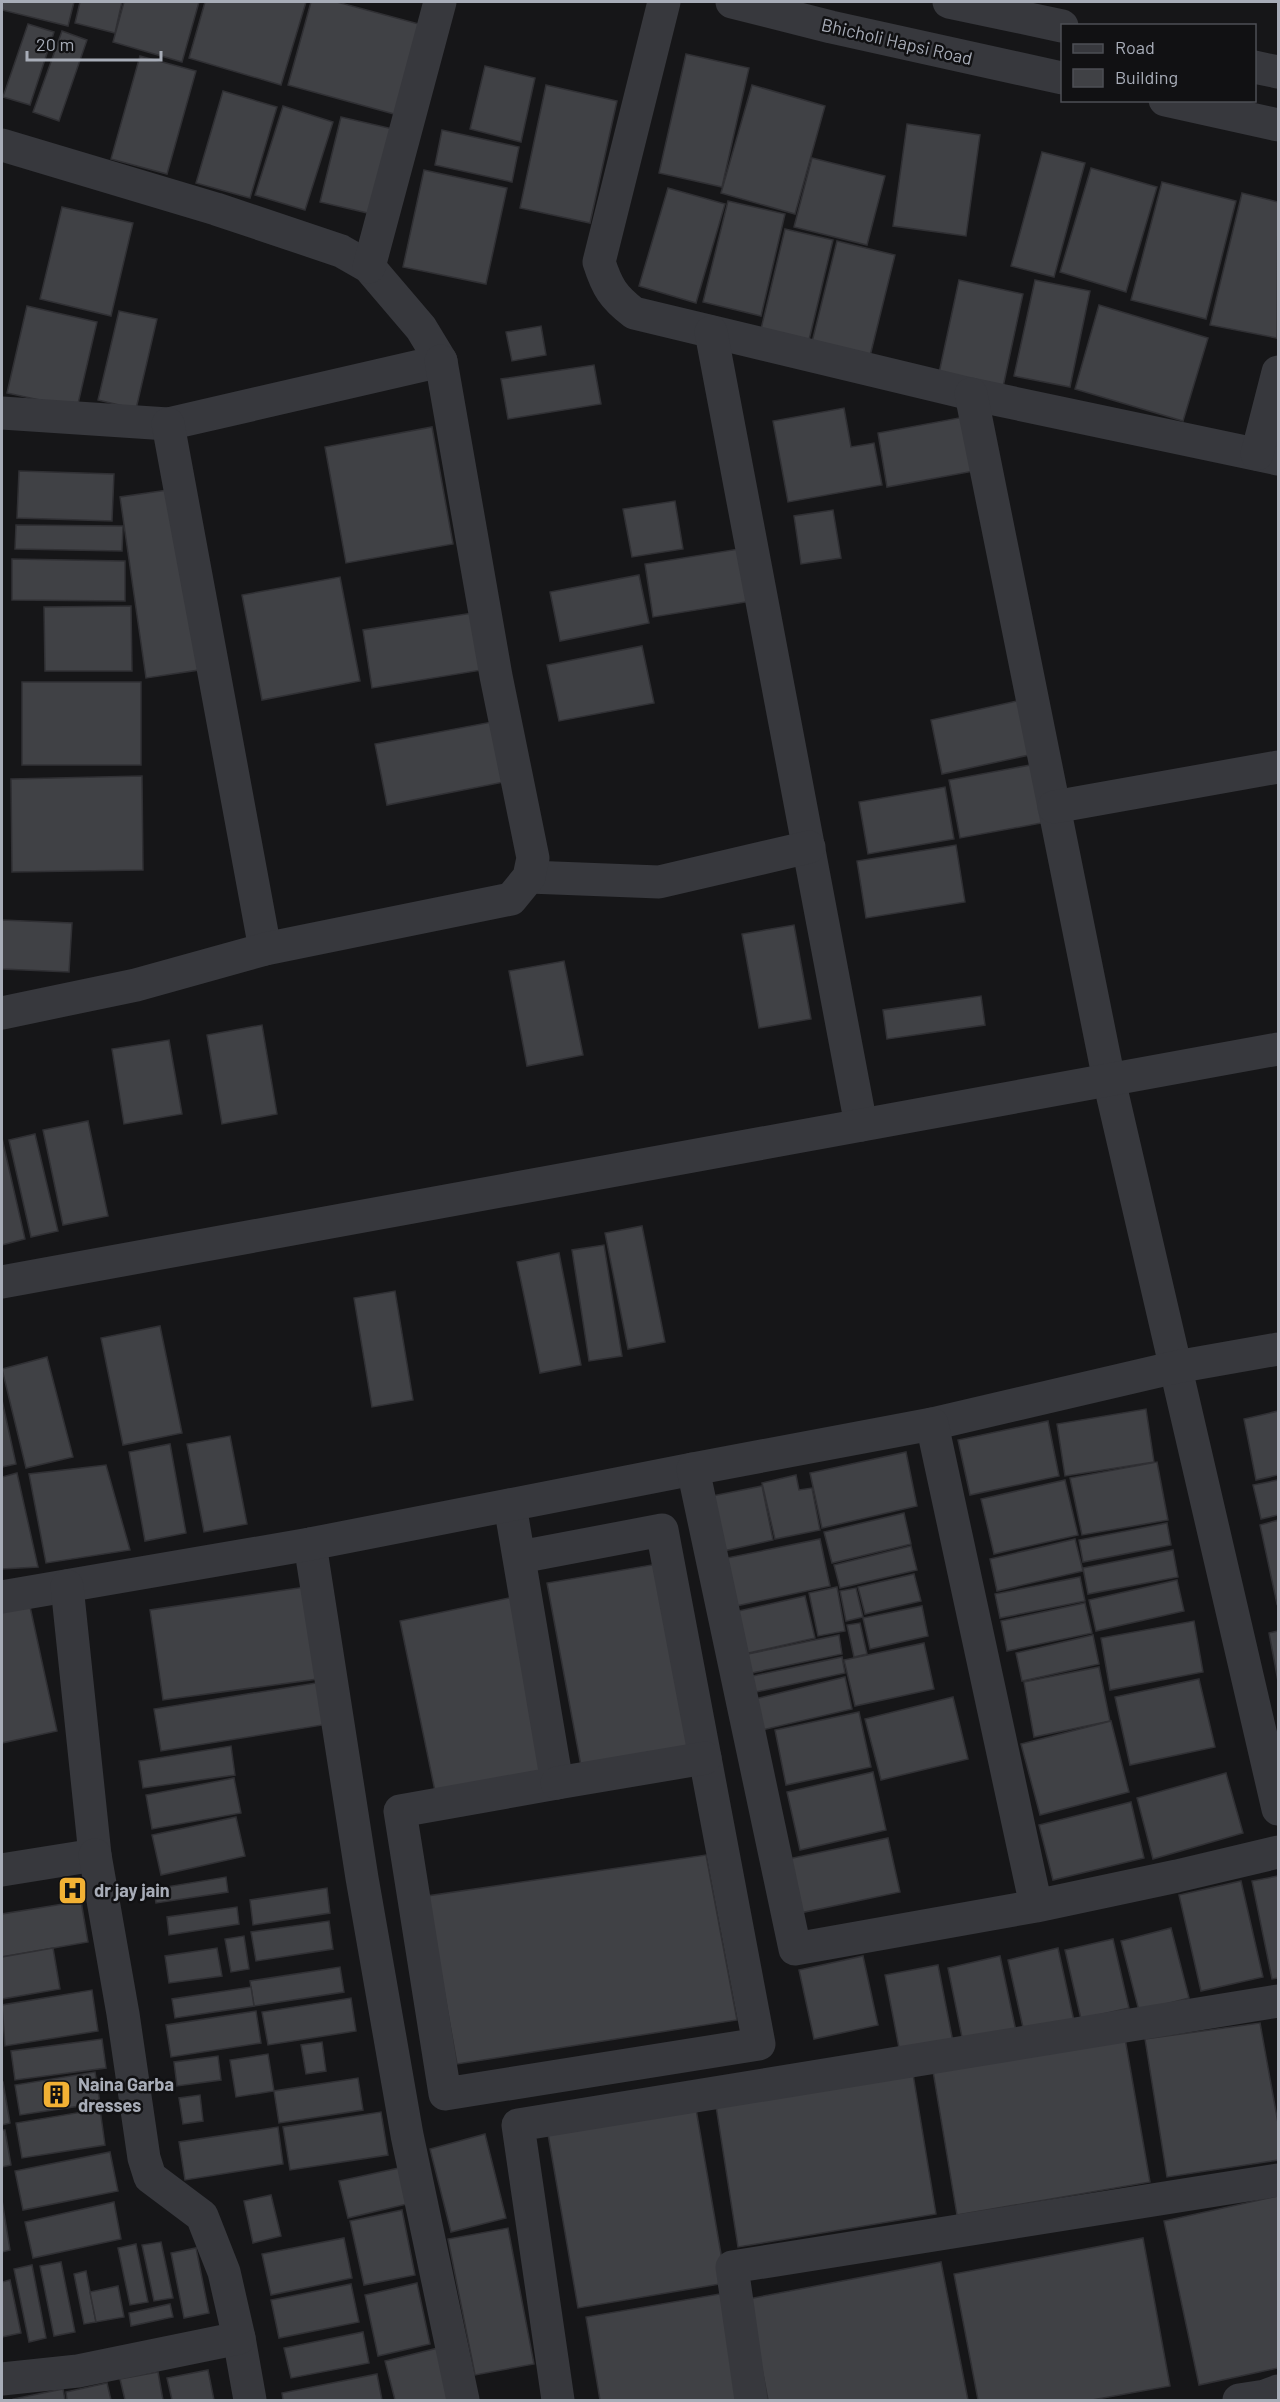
<svg xmlns="http://www.w3.org/2000/svg" width="1280" height="2402" viewBox="0 0 1280 2402" font-family="Barlow,sans-serif">
<style>
.building{fill:#404145;stroke:#303034;stroke-width:1.5}
.lines{fill:none;stroke-linecap:round;stroke-linejoin:round}
.minor{stroke:#37383d;stroke-width:33}
.labels{text-anchor:middle;dominant-baseline:central;stroke-width:5;stroke-linejoin:round;paint-order:stroke}
.street-label{font-size:18px;fill:#a8adb8;stroke:#111113}
.poi-label{font-size:18px;font-weight:bold;fill:#a8adb8;stroke:#111113;text-anchor:start}
</style>
<rect width="100%" height="100%" fill="#161618"/>
<g class="building">
<polygon points="2,2 74,2 68,26 2,10"/>
<polygon points="80,2 122,2 115,33 75,23"/>
<polygon points="124,2 199,2 182,62 113,42"/>
<polygon points="205,2 306,2 281,85 189,58"/>
<polygon points="311,2 337,2 430,27 405,117 288,85"/>
<polygon points="28,24 54,32 30,105 3,97"/>
<polygon points="62,31 87,40 59,121 33,112"/>
<polygon points="686,54 749,68 722,187 659,173"/>
<polygon points="140,56 196,71 167,174 111,159"/>
<polygon points="485,66 535,78 521,142 470,129"/>
<polygon points="546,85 617,101 590,223 520,208"/>
<polygon points="752,85 825,106 795,214 721,193"/>
<polygon points="223,91 277,107 250,198 196,183"/>
<polygon points="283,106 333,122 305,210 255,195"/>
<polygon points="341,117 393,129 372,214 320,202"/>
<polygon points="907,124 980,135 966,236 893,226"/>
<polygon points="442,130 519,147 512,182 435,165"/>
<polygon points="1042,152 1085,163 1054,277 1011,266"/>
<polygon points="812,158 885,176 867,245 794,227"/>
<polygon points="1091,168 1157,187 1126,292 1060,272"/>
<polygon points="424,170 507,188 486,284 403,267"/>
<polygon points="1162,182 1236,201 1206,319 1131,300"/>
<polygon points="668,188 725,204 696,303 639,286"/>
<polygon points="1242,193 1278,202 1277,338 1210,325"/>
<polygon points="728,201 785,214 761,316 703,302"/>
<polygon points="62,207 133,223 111,316 40,299"/>
<polygon points="785,229 833,240 809,340 761,329"/>
<polygon points="837,241 895,255 870,356 812,342"/>
<polygon points="959,280 1023,294 1003,387 939,373"/>
<polygon points="1035,280 1090,291 1070,387 1014,376"/>
<polygon points="1099,305 1208,338 1183,421 1075,389"/>
<polygon points="27,306 97,322 77,408 7,393"/>
<polygon points="119,311 157,319 136,409 98,400"/>
<polygon points="541,326 546,355 512,361 506,332"/>
<polygon points="594,365 601,404 508,419 501,379"/>
<polygon points="844,408 851,447 874,443 882,485 788,502 773,421"/>
<polygon points="964,417 974,471 887,487 878,433"/>
<polygon points="432,427 453,544 346,563 325,447"/>
<polygon points="19,471 114,474 112,521 17,518"/>
<polygon points="174,489 199,670 146,678 120,497"/>
<polygon points="675,501 683,549 632,557 623,509"/>
<polygon points="833,510 841,558 801,564 794,516"/>
<polygon points="16,525 123,526 122,551 15,549"/>
<polygon points="745,548 752,601 653,617 645,564"/>
<polygon points="12,559 125,561 125,601 12,600"/>
<polygon points="639,575 649,623 560,641 550,592"/>
<polygon points="340,577 360,681 262,700 242,595"/>
<polygon points="131,606 132,671 45,671 44,607"/>
<polygon points="479,612 488,669 372,688 363,630"/>
<polygon points="642,646 654,703 559,721 547,665"/>
<rect x="22" y="682" width="119" height="83"/>
<polygon points="1030,698 1043,752 942,774 931,720"/>
<polygon points="497,721 509,781 387,805 375,744"/>
<polygon points="1041,763 1052,821 960,838 949,780"/>
<polygon points="142,776 143,870 12,872 11,779"/>
<polygon points="945,787 954,839 868,854 859,802"/>
<polygon points="956,845 965,902 866,918 857,861"/>
<polygon points="2,920 72,923 69,972 2,969"/>
<polygon points="794,925 811,1019 759,1028 742,934"/>
<polygon points="564,961 583,1055 527,1066 509,971"/>
<polygon points="981,996 985,1025 887,1039 883,1010"/>
<polygon points="262,1025 277,1114 222,1124 207,1035"/>
<polygon points="169,1040 182,1114 124,1124 112,1049"/>
<polygon points="88,1121 108,1216 63,1225 43,1130"/>
<polygon points="35,1134 58,1231 31,1237 9,1140"/>
<polygon points="2,1138 25,1239 2,1245"/>
<polygon points="642,1226 665,1342 628,1349 605,1233"/>
<polygon points="604,1245 622,1356 589,1361 572,1250"/>
<polygon points="559,1253 581,1365 540,1373 517,1262"/>
<polygon points="395,1291 413,1400 372,1407 354,1298"/>
<polygon points="160,1326 182,1433 123,1445 101,1338"/>
<polygon points="47,1357 73,1457 26,1468 2,1369"/>
<polygon points="2,1400 16,1464 2,1467"/>
<polygon points="1146,1409 1154,1462 1065,1476 1057,1424"/>
<polygon points="1278,1411 1278,1475 1256,1480 1244,1419"/>
<polygon points="1048,1421 1059,1476 970,1495 958,1440"/>
<polygon points="230,1436 247,1524 204,1532 187,1444"/>
<polygon points="170,1444 186,1533 145,1541 129,1452"/>
<polygon points="906,1452 917,1506 822,1528 810,1473"/>
<polygon points="1157,1462 1168,1520 1082,1535 1070,1478"/>
<polygon points="106,1465 130,1550 46,1563 29,1474"/>
<polygon points="17,1473 38,1567 2,1569 2,1477"/>
<polygon points="796,1475 799,1490 812,1488 820,1530 775,1539 762,1483"/>
<polygon points="1065,1480 1078,1535 994,1554 981,1499"/>
<polygon points="1278,1480 1278,1515 1261,1519 1253,1485"/>
<polygon points="762,1486 773,1540 719,1552 707,1497"/>
<polygon points="904,1513 911,1544 832,1563 824,1532"/>
<polygon points="1278,1520 1278,1603 1277,1604 1260,1525"/>
<polygon points="1167,1523 1171,1545 1083,1562 1079,1540"/>
<polygon points="820,1539 830,1586 727,1608 717,1560"/>
<polygon points="1075,1539 1083,1571 997,1591 990,1559"/>
<polygon points="911,1546 917,1570 840,1588 834,1565"/>
<polygon points="1173,1550 1178,1577 1088,1594 1083,1568"/>
<polygon points="663,1563 696,1745 581,1766 547,1583"/>
<polygon points="914,1574 921,1601 865,1614 858,1587"/>
<polygon points="1080,1577 1085,1601 1000,1618 995,1594"/>
<polygon points="1177,1580 1184,1611 1096,1631 1089,1600"/>
<polygon points="312,1586 325,1678 163,1700 150,1610"/>
<polygon points="837,1587 845,1631 818,1636 809,1593"/>
<polygon points="856,1588 863,1617 846,1621 840,1591"/>
<polygon points="805,1596 815,1638 744,1654 734,1612"/>
<polygon points="514,1597 550,1772 436,1796 400,1621"/>
<polygon points="29,1602 57,1731 2,1743 2,1608"/>
<polygon points="1085,1603 1092,1633 1007,1651 1001,1621"/>
<polygon points="922,1606 928,1636 870,1649 863,1618"/>
<polygon points="1194,1621 1203,1672 1110,1690 1101,1638"/>
<polygon points="860,1623 867,1654 854,1657 847,1625"/>
<polygon points="1278,1631 1278,1681 1269,1633"/>
<polygon points="839,1635 842,1654 747,1674 743,1655"/>
<polygon points="1093,1635 1099,1664 1022,1681 1016,1653"/>
<polygon points="924,1643 934,1689 855,1706 844,1660"/>
<polygon points="842,1657 845,1673 751,1693 748,1677"/>
<polygon points="1099,1667 1110,1721 1034,1737 1024,1682"/>
<polygon points="845,1677 852,1709 758,1731 751,1700"/>
<polygon points="1199,1679 1215,1747 1130,1765 1115,1697"/>
<polygon points="328,1681 335,1723 161,1751 154,1709"/>
<polygon points="953,1697 968,1759 881,1780 865,1719"/>
<polygon points="859,1712 871,1767 786,1785 775,1730"/>
<polygon points="1111,1721 1129,1792 1040,1815 1021,1744"/>
<polygon points="231,1746 235,1775 143,1788 139,1761"/>
<polygon points="873,1772 886,1830 800,1850 787,1792"/>
<polygon points="1226,1773 1243,1833 1153,1859 1137,1798"/>
<polygon points="234,1778 241,1813 152,1829 146,1795"/>
<polygon points="1131,1802 1144,1858 1053,1880 1039,1825"/>
<polygon points="236,1817 245,1856 161,1875 152,1835"/>
<polygon points="888,1838 900,1892 800,1913 788,1859"/>
<polygon points="706,1855 737,2020 457,2064 427,1896"/>
<polygon points="1278,1876 1278,1978 1272,1979 1252,1881"/>
<polygon points="226,1877 228,1892 156,1903 154,1889"/>
<polygon points="1241,1881 1263,1977 1201,1991 1179,1895"/>
<polygon points="327,1888 330,1913 253,1925 250,1900"/>
<polygon points="81,1901 88,1942 2,1957 2,1914"/>
<polygon points="237,1907 239,1924 169,1935 167,1917"/>
<polygon points="329,1921 333,1949 256,1961 251,1932"/>
<polygon points="1171,1928 1189,1998 1139,2011 1121,1941"/>
<polygon points="244,1936 249,1969 231,1972 225,1939"/>
<polygon points="1113,1939 1129,2008 1081,2019 1065,1950"/>
<polygon points="53,1948 60,1989 2,1999 2,1957"/>
<polygon points="217,1948 222,1976 169,1983 165,1956"/>
<polygon points="1058,1948 1074,2021 1024,2032 1008,1960"/>
<polygon points="863,1956 878,2025 814,2039 799,1970"/>
<polygon points="1000,1956 1016,2031 963,2042 948,1968"/>
<polygon points="938,1965 953,2042 900,2053 885,1975"/>
<polygon points="340,1967 344,1992 254,2006 250,1981"/>
<polygon points="251,1987 254,2006 175,2018 172,1999"/>
<polygon points="92,1990 98,2031 5,2046 2,2005"/>
<polygon points="351,1998 356,2031 268,2045 262,2012"/>
<polygon points="256,2011 261,2043 171,2057 166,2025"/>
<polygon points="1260,2023 1278,2123 1278,2160 1167,2177 1145,2039"/>
<polygon points="1125,2038 1150,2182 957,2215 933,2071"/>
<polygon points="102,2039 106,2068 15,2080 11,2051"/>
<polygon points="322,2042 326,2071 306,2074 301,2045"/>
<polygon points="268,2054 274,2091 236,2097 230,2060"/>
<polygon points="218,2056 221,2080 177,2086 174,2062"/>
<polygon points="95,2072 100,2103 20,2115 15,2085"/>
<polygon points="913,2074 936,2214 738,2247 716,2106"/>
<polygon points="358,2078 363,2110 279,2123 274,2091"/>
<polygon points="3,2082 10,2123 2,2125 2,2082"/>
<polygon points="200,2095 203,2121 183,2124 179,2098"/>
<polygon points="100,2109 105,2145 22,2158 16,2123"/>
<polygon points="696,2109 726,2283 578,2308 548,2134"/>
<polygon points="381,2112 388,2155 290,2170 283,2127"/>
<polygon points="278,2127 283,2164 185,2180 179,2142"/>
<polygon points="2,2130 5,2130 11,2165 2,2167"/>
<polygon points="485,2134 506,2218 451,2232 430,2149"/>
<polygon points="110,2152 118,2191 23,2210 15,2171"/>
<polygon points="399,2168 407,2204 348,2218 339,2181"/>
<polygon points="271,2195 281,2236 253,2243 244,2201"/>
<polygon points="1278,2196 1278,2368 1199,2385 1164,2221"/>
<polygon points="2,2200 10,2250 2,2252"/>
<polygon points="114,2202 121,2239 33,2258 25,2222"/>
<polygon points="402,2210 415,2275 364,2285 350,2221"/>
<polygon points="508,2228 534,2364 475,2375 448,2239"/>
<polygon points="344,2238 352,2278 271,2295 262,2254"/>
<polygon points="1143,2238 1170,2386 1092,2400 978,2400 954,2274"/>
<polygon points="161,2242 173,2298 154,2301 142,2245"/>
<polygon points="136,2244 148,2302 130,2305 118,2248"/>
<polygon points="196,2248 209,2313 184,2318 171,2253"/>
<polygon points="61,2262 75,2332 54,2336 40,2266"/>
<polygon points="941,2262 968,2400 768,2400 748,2299"/>
<polygon points="32,2265 46,2338 29,2342 14,2269"/>
<polygon points="86,2271 96,2322 84,2324 74,2274"/>
<polygon points="10,2280 21,2333 2,2337 2,2282"/>
<polygon points="417,2283 430,2344 378,2356 365,2295"/>
<polygon points="351,2284 359,2322 279,2338 271,2300"/>
<polygon points="118,2286 124,2317 96,2322 90,2292"/>
<polygon points="725,2293 743,2400 600,2400 586,2317"/>
<polygon points="170,2304 173,2317 131,2326 129,2313"/>
<polygon points="363,2332 369,2363 291,2378 284,2348"/>
<polygon points="438,2348 451,2400 395,2400 385,2361"/>
<polygon points="208,2370 214,2400 172,2400 167,2378"/>
<polygon points="158,2372 163,2400 125,2400 120,2379"/>
<polygon points="377,2374 382,2400 283,2400 282,2393"/>
<polygon points="107,2383 111,2400 67,2400 66,2392"/>
<polygon points="63,2389 65,2400 13,2400 13,2399"/>
</g>
<g class="lines">
<g class="minor">
<path d="M 664,2 L 599,262 C 607,287 613,297 634,313 L 971,394 L 1278,459"/>
<polyline points="732,2 831,27 1062,78"/>
<polyline points="949,2 1062,26"/>
<polyline points="1254,67 1278,72"/>
<polyline points="1165,100 1278,125"/>
<polyline points="2,145 216,209 341,251 369,267 421,328 441,361 168,424 2,413"/>
<polyline points="369,267 440,2"/>
<polyline points="711,332 861,1125"/>
<polyline points="971,394 1109,1080 1278,1809"/>
<polyline points="168,424 265,949"/>
<polyline points="1257,454 1278,372"/>
<polyline points="1054,807 1278,767"/>
<polyline points="529,877 659,882 809,847"/>
<polyline points="2,1013 136,985 265,949 511,899 529,877 533,858 496,676 441,361"/>
<polyline points="2,1282 1278,1049"/>
<polyline points="932,1424 1176,1367 1278,1349"/>
<polyline points="510,1505 557,1783 400,1811 445,2094 759,2044 662,1530 520,1557"/>
<polyline points="310,1544 362,1878 407,2135 463,2400"/>
<polyline points="2,1597 310,1544 693,1469"/>
<polyline points="557,1783 705,1758"/>
<polyline points="2,1870 95,1855 67,1586"/>
<polyline points="1036,1906 795,1949 693,1469 932,1424 1036,1906 1177,1876 1278,1852"/>
<polyline points="239,2338 250,2400"/>
<polyline points="2,2379 78,2371 239,2338 224,2272 202,2216 150,2177 144,2158 123,2014 95,1855"/>
<polyline points="558,2400 518,2125 1278,2001"/>
<polyline points="751,2400 732,2267 1278,2180"/>
<polyline points="1239,2400 1265,2396 1278,2391"/>
</g>
</g>
<defs>
<symbol id="hospital-square" viewBox="-11 -11 22 22"><rect x="-9" y="-9" width="18" height="18" rx="4" fill="#f2b134" stroke="#111113"/><path d="M-5-5h3v3.5h4V-5h3V5h-3V1.5h-4V5h-3Z" fill="#111"/></symbol>
<symbol id="building-square" viewBox="-11 -11 22 22"><rect x="-9" y="-9" width="18" height="18" rx="4" fill="#f2b134" stroke="#111113"/><path d="M-4-6H4V6H1V3H-1V6H-4ZM-2.5-4.3h1.7v1.8h-1.7ZM.8-4.3h1.7v1.8H.8ZM-2.5-1h1.7V.8h-1.7ZM.8-1h1.7V.8H.8Z" fill="#111"/></symbol>
</defs>
<g fill-rule="evenodd">
<use href="#hospital-square" x="56" y="1874" width="33" height="33"/>
<use href="#building-square" x="40" y="2078" width="33" height="33"/>
</g>
<g class="labels">
<g class="street-label">
<text transform="translate(897 41) rotate(13)">Bhicholi Hapsi Road</text>
</g>
<g class="poi-label">
<text x="94" y="1890">dr jay jain</text>
<text x="78" y="2084">Naina Garba<tspan x="78" dy="21">dresses</tspan></text>
</g>
</g>
<rect width="1280" height="2402" fill="none" stroke="#a8adb8" stroke-width="6"/>
<rect x="1061" y="24" width="195" height="78" fill="#111113" stroke="#4d4f55" stroke-width="1.5"/>
<rect x="1073" y="44" width="30" height="9" fill="#37383d" stroke="#4d4f55" stroke-width="1.5"/>
<text x="1115" y="54" font-size="18" fill="#a8adb8">Road</text>
<rect x="1073" y="69" width="30" height="18" fill="#404145" stroke="#4d4f55" stroke-width="1.5"/>
<text x="1115" y="84" font-size="18" fill="#a8adb8">Building</text>
<path d="M27 51v9h134v-9" fill="none" stroke="#a8adb8" stroke-width="3"/>
<text x="36" y="51" font-size="18" fill="#a8adb8" stroke="#111113" stroke-width="4.5" paint-order="stroke">20 m</text>
</svg>
